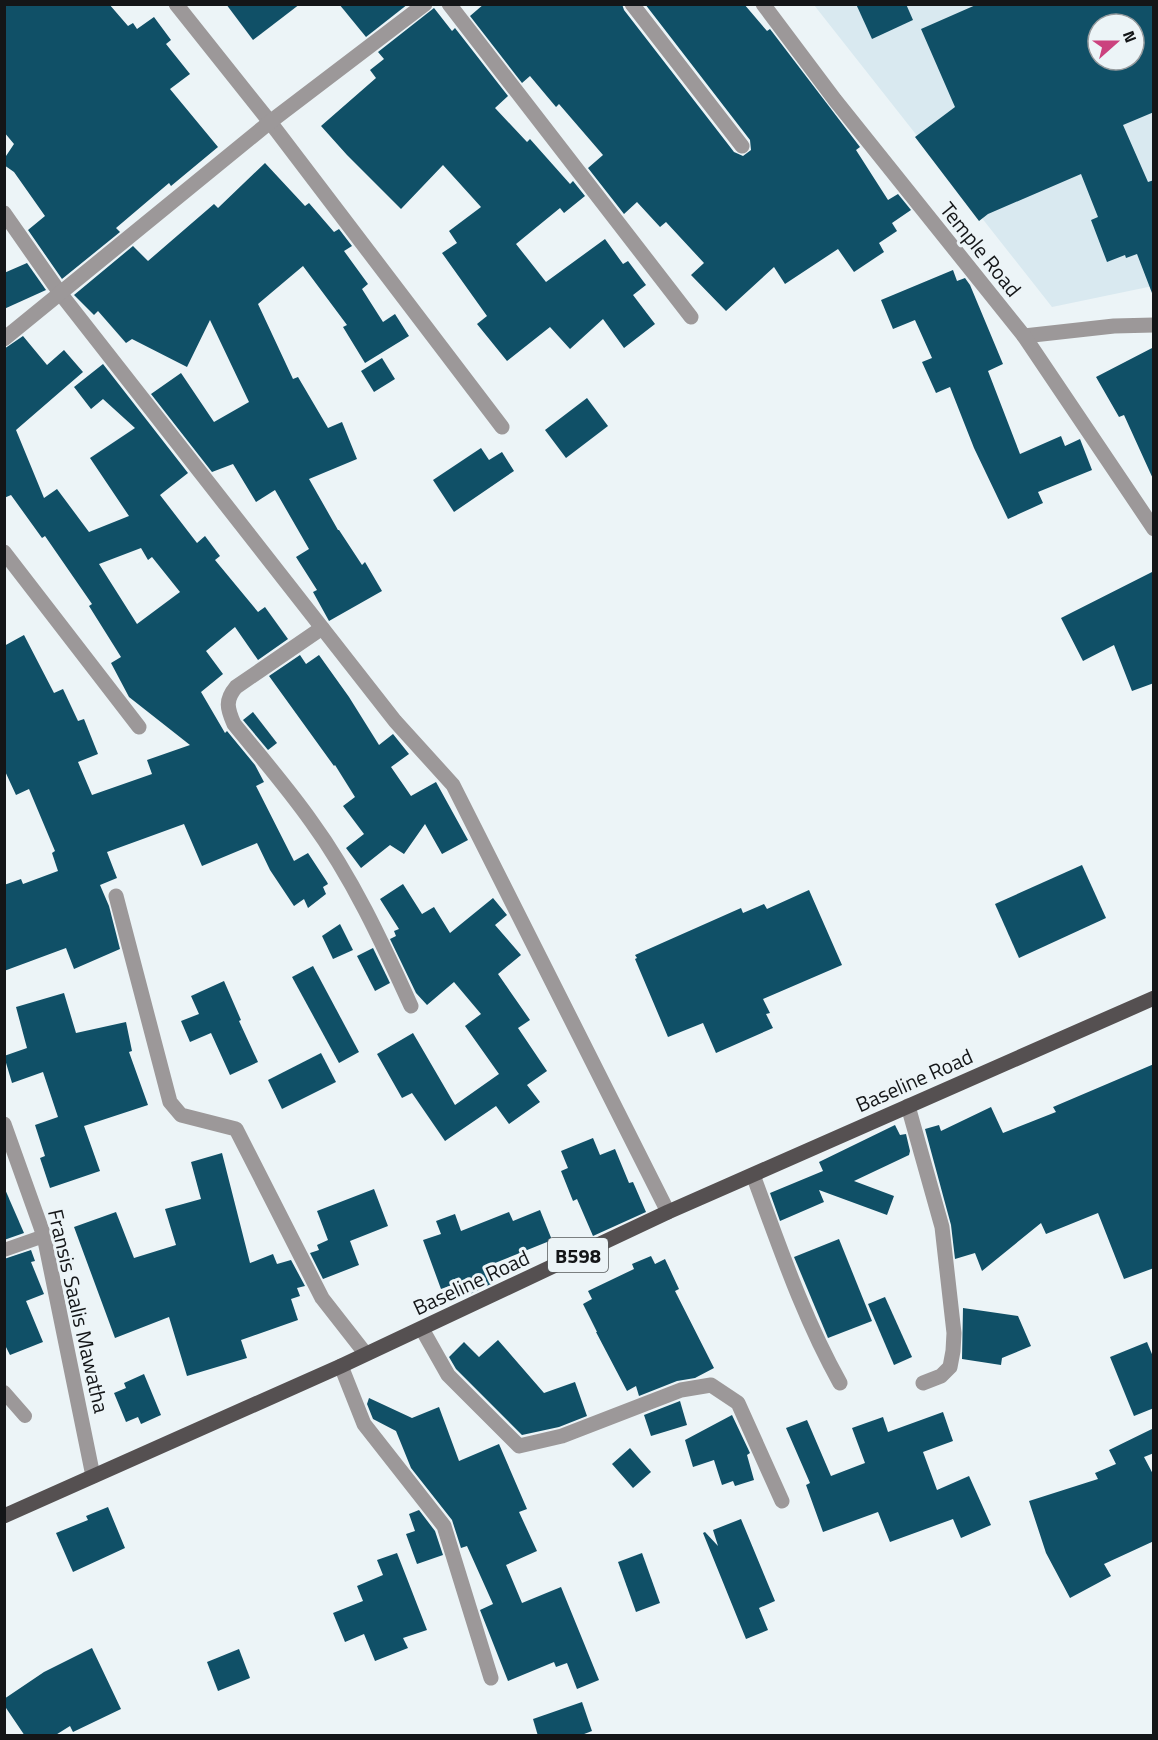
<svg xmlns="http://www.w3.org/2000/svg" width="1158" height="1740" viewBox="0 0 1158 1740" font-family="'Titillium Web',sans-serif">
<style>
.built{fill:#d9e9f0;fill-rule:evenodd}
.building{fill:#105067;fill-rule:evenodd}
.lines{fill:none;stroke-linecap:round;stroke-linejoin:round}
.service{stroke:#9c9899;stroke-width:14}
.minor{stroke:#9c9899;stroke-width:15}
.tertiary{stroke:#9c9899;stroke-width:15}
.primary{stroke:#555051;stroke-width:15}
.labels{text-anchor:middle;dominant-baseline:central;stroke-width:6;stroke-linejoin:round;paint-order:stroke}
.shield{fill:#ecf4f7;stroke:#55595b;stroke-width:1.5}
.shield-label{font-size:20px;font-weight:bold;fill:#141618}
.street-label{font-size:21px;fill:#141618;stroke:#ecf4f7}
</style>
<rect width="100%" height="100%" fill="#ecf4f7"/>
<path class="built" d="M 814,5 L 1153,5 L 1153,286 L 1052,307 ZM 1098,24 L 1134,24 L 1134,60 L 1098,60 Z"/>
<g class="building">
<polygon points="4,4 109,4 128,26 133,23 137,29 154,17 171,40 166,44 190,74 170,89 218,147 171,186 169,183 116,228 120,232 62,279 28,230 45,216 14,172 4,165 4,159 14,144 4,132"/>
<polygon points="226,4 300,4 253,40"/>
<polygon points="339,4 408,4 366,37"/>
<polygon points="484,4 622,4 624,10 734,152 743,156 751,150 750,140 645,4 744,4 767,31 770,29 860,147 856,150 888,200 898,194 911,210 892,223 897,231 879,243 884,252 854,272 838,249 785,284 774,267 726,311 691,275 704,263 666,222 660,227 637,202 624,214 588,168 603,155 559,104 556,107 530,76 522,83 470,16"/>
<polygon points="856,4 906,4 913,20 872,39"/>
<path d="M 978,4 L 1154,4 L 1154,112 L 1123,125 L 1148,182 L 1154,180 L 1154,292 L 1152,293 L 1137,254 L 1126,258 L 1125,255 L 1107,262 L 1091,220 L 1098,217 L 1081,174 L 988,214 L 979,221 L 915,137 L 955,107 L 921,29 ZM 1098,24 L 1134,24 L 1134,60 L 1098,60 Z"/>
<polygon points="434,8 452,31 455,28 508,96 495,108 527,142 530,139 570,184 573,181 585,196 564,213 560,208 516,244 546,282 605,239 623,264 628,261 646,285 633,295 655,324 624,348 603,319 570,349 550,327 507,361 477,324 487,316 442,253 457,243 449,231 481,207 443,165 401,209 347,155 321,126 376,78 370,70 384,59 378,52"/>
<polygon points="265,163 305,206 309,203 334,232 339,229 352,246 344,251 368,284 362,289 383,322 395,314 409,336 365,363 343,327 347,325 303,266 258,304 293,379 298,377 328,428 342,422 357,459 309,479 338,530 339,530 362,565 365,562 382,591 329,621 313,592 317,590 296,557 309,549 275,490 256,502 233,464 212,472 151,394 181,373 214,422 249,402 210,320 187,367 132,339 126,343 98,311 94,315 74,295 133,246 148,261 214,204 218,208"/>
<polygon points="27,263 46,290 4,309 4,273"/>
<polygon points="953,270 957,281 965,278 970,285 1003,364 988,371 1020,454 1061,436 1065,446 1080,439 1092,470 1038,492 1043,503 1008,519 974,448 950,387 936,393 922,362 932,358 915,320 893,329 881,300"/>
<path d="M 23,336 L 47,365 L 64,350 L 83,372 L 16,430 L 44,498 L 57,489 L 89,532 L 129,516 L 90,458 L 135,428 L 103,399 L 91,409 L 74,387 L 103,364 L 188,473 L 160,495 L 197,543 L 205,536 L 220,556 L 215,560 L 258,612 L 265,607 L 288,639 L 258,660 L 235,627 L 206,651 L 223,674 L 201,692 L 225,733 L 227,731 L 255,765 L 264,782 L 256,786 L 294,861 L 308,853 L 327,882 L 328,884 L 323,887 L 326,894 L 308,908 L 304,899 L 294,906 L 270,870 L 257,843 L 202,866 L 184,824 L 107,852 L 117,878 L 100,885 L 109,906 L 120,949 L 74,969 L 66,948 L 4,971 L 4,885 L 21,879 L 23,884 L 58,871 L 52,853 L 55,851 L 29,789 L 16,795 L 4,769 L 4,646 L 24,635 L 54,693 L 63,689 L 78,721 L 84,719 L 98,754 L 78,762 L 92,795 L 152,774 L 147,760 L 190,745 L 129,697 L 111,663 L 121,657 L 89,606 L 92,604 L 45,536 L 42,538 L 11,495 L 4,498 L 4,349 ZM 141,548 L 148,560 L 152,557 L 180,592 L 137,624 L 99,564 Z"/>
<polygon points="1154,347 1154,481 1124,415 1119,417 1096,377"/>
<polygon points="382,358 395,379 374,392 361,371"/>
<polygon points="587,398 608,426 566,458 545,430"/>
<polygon points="481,448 489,460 502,452 514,471 454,512 433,480"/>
<polygon points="1154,571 1154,683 1132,691 1114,645 1083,661 1061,618"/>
<polygon points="300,655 306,664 319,655 349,697 379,745 393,734 409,754 391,767 411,796 436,782 468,840 442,854 425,824 404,854 390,845 361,868 346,848 364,834 343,806 355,797 335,765 334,766 269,676"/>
<polygon points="253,712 277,743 268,750 243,720"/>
<polygon points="1082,865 1106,918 1019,958 995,904"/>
<polygon points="403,884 422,914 434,907 450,933 493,898 507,915 495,925 521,955 498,974 530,1020 518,1028 547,1071 527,1085 540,1102 509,1124 496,1106 445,1141 412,1093 402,1098 377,1054 413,1033 455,1105 499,1074 465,1026 481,1014 454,982 427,1005 416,993 390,939 396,936 394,931 399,929 380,899"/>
<polygon points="809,890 842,965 763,999 770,1013 766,1014 773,1028 716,1053 703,1023 668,1037 635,959 637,958 635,955 741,908 743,913 764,904 767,909"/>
<polygon points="340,924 353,950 333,959 322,936"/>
<polygon points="373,948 390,983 375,991 357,956"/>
<polygon points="313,966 359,1052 339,1063 292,977"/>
<polygon points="224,981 241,1020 239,1021 258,1062 230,1075 211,1033 190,1042 181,1021 199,1014 191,996"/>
<polygon points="64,993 76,1033 126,1022 132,1051 129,1052 148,1105 84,1126 100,1171 50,1188 40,1158 45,1156 35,1125 58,1117 43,1072 12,1083 4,1056 27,1048 16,1007"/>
<polygon points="321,1053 336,1082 282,1109 268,1080"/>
<polygon points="1154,1064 1154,1268 1124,1279 1098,1213 1046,1234 1041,1223 982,1271 975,1253 955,1259 951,1225 925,1129 939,1125 941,1131 991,1107 1003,1133 1056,1112 1053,1107"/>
<polygon points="895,1125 900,1135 906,1134 910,1151 909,1155 854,1181 894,1196 887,1215 819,1190 824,1202 780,1221 770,1193 823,1171 819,1162"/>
<polygon points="593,1138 600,1155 615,1149 629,1183 633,1182 646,1212 593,1236 577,1199 573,1201 561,1171 568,1168 561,1151"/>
<polygon points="222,1153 250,1263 273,1254 277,1264 291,1260 305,1286 297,1288 300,1296 291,1299 298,1320 241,1340 247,1358 187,1376 169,1317 115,1338 74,1227 116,1212 134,1258 176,1245 165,1209 201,1199 191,1162"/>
<polygon points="4,1187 24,1233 4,1240"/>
<polygon points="374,1189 388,1226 350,1241 359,1265 323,1279 310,1253 319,1250 317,1245 328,1240 317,1211"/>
<polygon points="540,1210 552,1240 485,1267 491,1284 468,1295 463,1281 441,1289 423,1240 441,1234 436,1221 455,1214 461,1231 509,1212 513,1221"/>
<polygon points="839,1239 872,1321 828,1338 794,1257"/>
<polygon points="31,1250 35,1261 31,1262 44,1294 26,1301 43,1342 10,1355 4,1343 4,1259"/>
<polygon points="651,1256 655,1264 665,1259 679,1289 675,1291 714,1368 695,1378 677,1381 639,1396 636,1386 627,1391 596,1332 597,1332 583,1304 592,1299 588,1291 634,1269 632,1264"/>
<polygon points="885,1297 912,1357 894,1365 868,1304"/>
<polygon points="963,1308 1018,1316 1031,1346 1002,1358 1001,1365 962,1359"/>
<polygon points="498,1340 544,1393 575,1382 587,1416 559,1427 522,1435 456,1369 449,1357 464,1342 479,1357"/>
<polygon points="1147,1342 1154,1359 1154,1408 1134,1416 1110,1357"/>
<polygon points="144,1374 161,1415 141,1424 138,1417 126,1422 114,1393 126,1388 124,1383"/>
<polygon points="369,1398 412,1418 439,1407 459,1461 499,1444 527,1509 519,1512 537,1551 506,1565 522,1603 561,1587 599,1680 577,1689 567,1663 556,1667 554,1662 508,1681 480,1610 493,1604 467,1546 461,1548 452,1520 411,1468 396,1431 373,1419 367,1404"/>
<polygon points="680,1401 687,1425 651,1436 644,1415"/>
<polygon points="943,1412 953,1441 923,1452 937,1490 969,1476 991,1525 961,1538 953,1519 890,1542 878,1512 823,1532 806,1485 810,1483 786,1428 807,1420 831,1476 865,1463 852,1428 883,1417 888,1432"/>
<polygon points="732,1415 750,1453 747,1455 754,1480 735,1486 733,1481 722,1485 714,1460 693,1467 685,1440"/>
<polygon points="1154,1428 1154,1453 1144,1457 1154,1476 1154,1541 1104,1564 1111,1576 1070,1598 1046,1553 1029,1501 1098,1479 1095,1473 1116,1464 1109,1450"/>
<polygon points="630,1448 651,1472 633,1488 612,1464"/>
<polygon points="108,1507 125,1548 73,1572 56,1533 88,1520 86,1516"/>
<polygon points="419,1510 435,1531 443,1555 417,1564 406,1534 415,1531 409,1514"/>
<polygon points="741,1519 775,1601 759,1608 768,1630 746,1639 703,1533 705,1532 718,1546 713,1530"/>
<polygon points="397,1553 427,1630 403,1638 408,1648 375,1661 364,1634 345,1642 333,1613 363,1601 357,1586 383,1575 377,1560"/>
<polygon points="642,1553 660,1603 636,1612 618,1562"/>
<polygon points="92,1648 121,1709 73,1732 70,1726 54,1736 25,1736 4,1705 4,1699 44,1672"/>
<polygon points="239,1649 250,1678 218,1691 207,1662"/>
<polygon points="582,1702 592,1731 579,1736 538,1736 533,1719"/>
</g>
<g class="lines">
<g class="service">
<polyline points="4,1250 44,1236"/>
<polyline points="4,1392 25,1416"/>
</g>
<g class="minor">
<polyline points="176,4 270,122 502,427"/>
<polyline points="449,4 691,317"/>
<polyline points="632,4 742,146"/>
<polyline points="4,213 60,293 395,721 453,785 668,1212"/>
<polyline points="1024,336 1114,326 1154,325"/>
<polyline points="4,339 270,122 425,4"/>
<polyline points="4,552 139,727"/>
<path d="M 322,628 L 236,687 C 225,700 227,708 234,724 C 260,756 287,787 311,821 C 352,877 382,942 411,1006"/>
<polyline points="116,896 170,1102 181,1115 236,1129 322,1298 365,1353"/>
<polyline points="908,1106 942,1227 954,1333 953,1351 950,1367 941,1376 923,1383"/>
<polyline points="4,1124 44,1236 93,1476"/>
<path d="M 753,1175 C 779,1245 803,1317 840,1383"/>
<polyline points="422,1329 448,1375 519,1446 562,1436 681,1390 711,1385 738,1403 782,1501"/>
<polyline points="341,1366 364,1424 444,1526 491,1678"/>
</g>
<polyline class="tertiary" points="763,4 835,100 1024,336 1154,529"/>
<polyline class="primary" points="4,1516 341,1366 668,1212 1154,998"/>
</g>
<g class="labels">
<rect class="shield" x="548" y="1238" width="60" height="34" rx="4.5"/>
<g class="shield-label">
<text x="578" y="1255">B598</text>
</g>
<g class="street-label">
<text transform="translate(981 249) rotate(51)">Temple Road</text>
<text transform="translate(914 1080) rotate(-24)">Baseline Road</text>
<text transform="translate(471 1282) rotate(-25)">Baseline Road</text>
<text transform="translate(79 1311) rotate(77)">Fransis Saalis Mawatha</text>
</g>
</g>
<rect width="1158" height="1740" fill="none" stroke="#141618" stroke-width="12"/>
<g transform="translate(1116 42) rotate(69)"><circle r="28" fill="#ecf4f7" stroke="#969b9e" stroke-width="1.5"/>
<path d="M0-4.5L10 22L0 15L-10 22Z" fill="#cb427e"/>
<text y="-9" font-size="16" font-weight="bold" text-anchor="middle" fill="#141618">N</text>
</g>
</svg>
